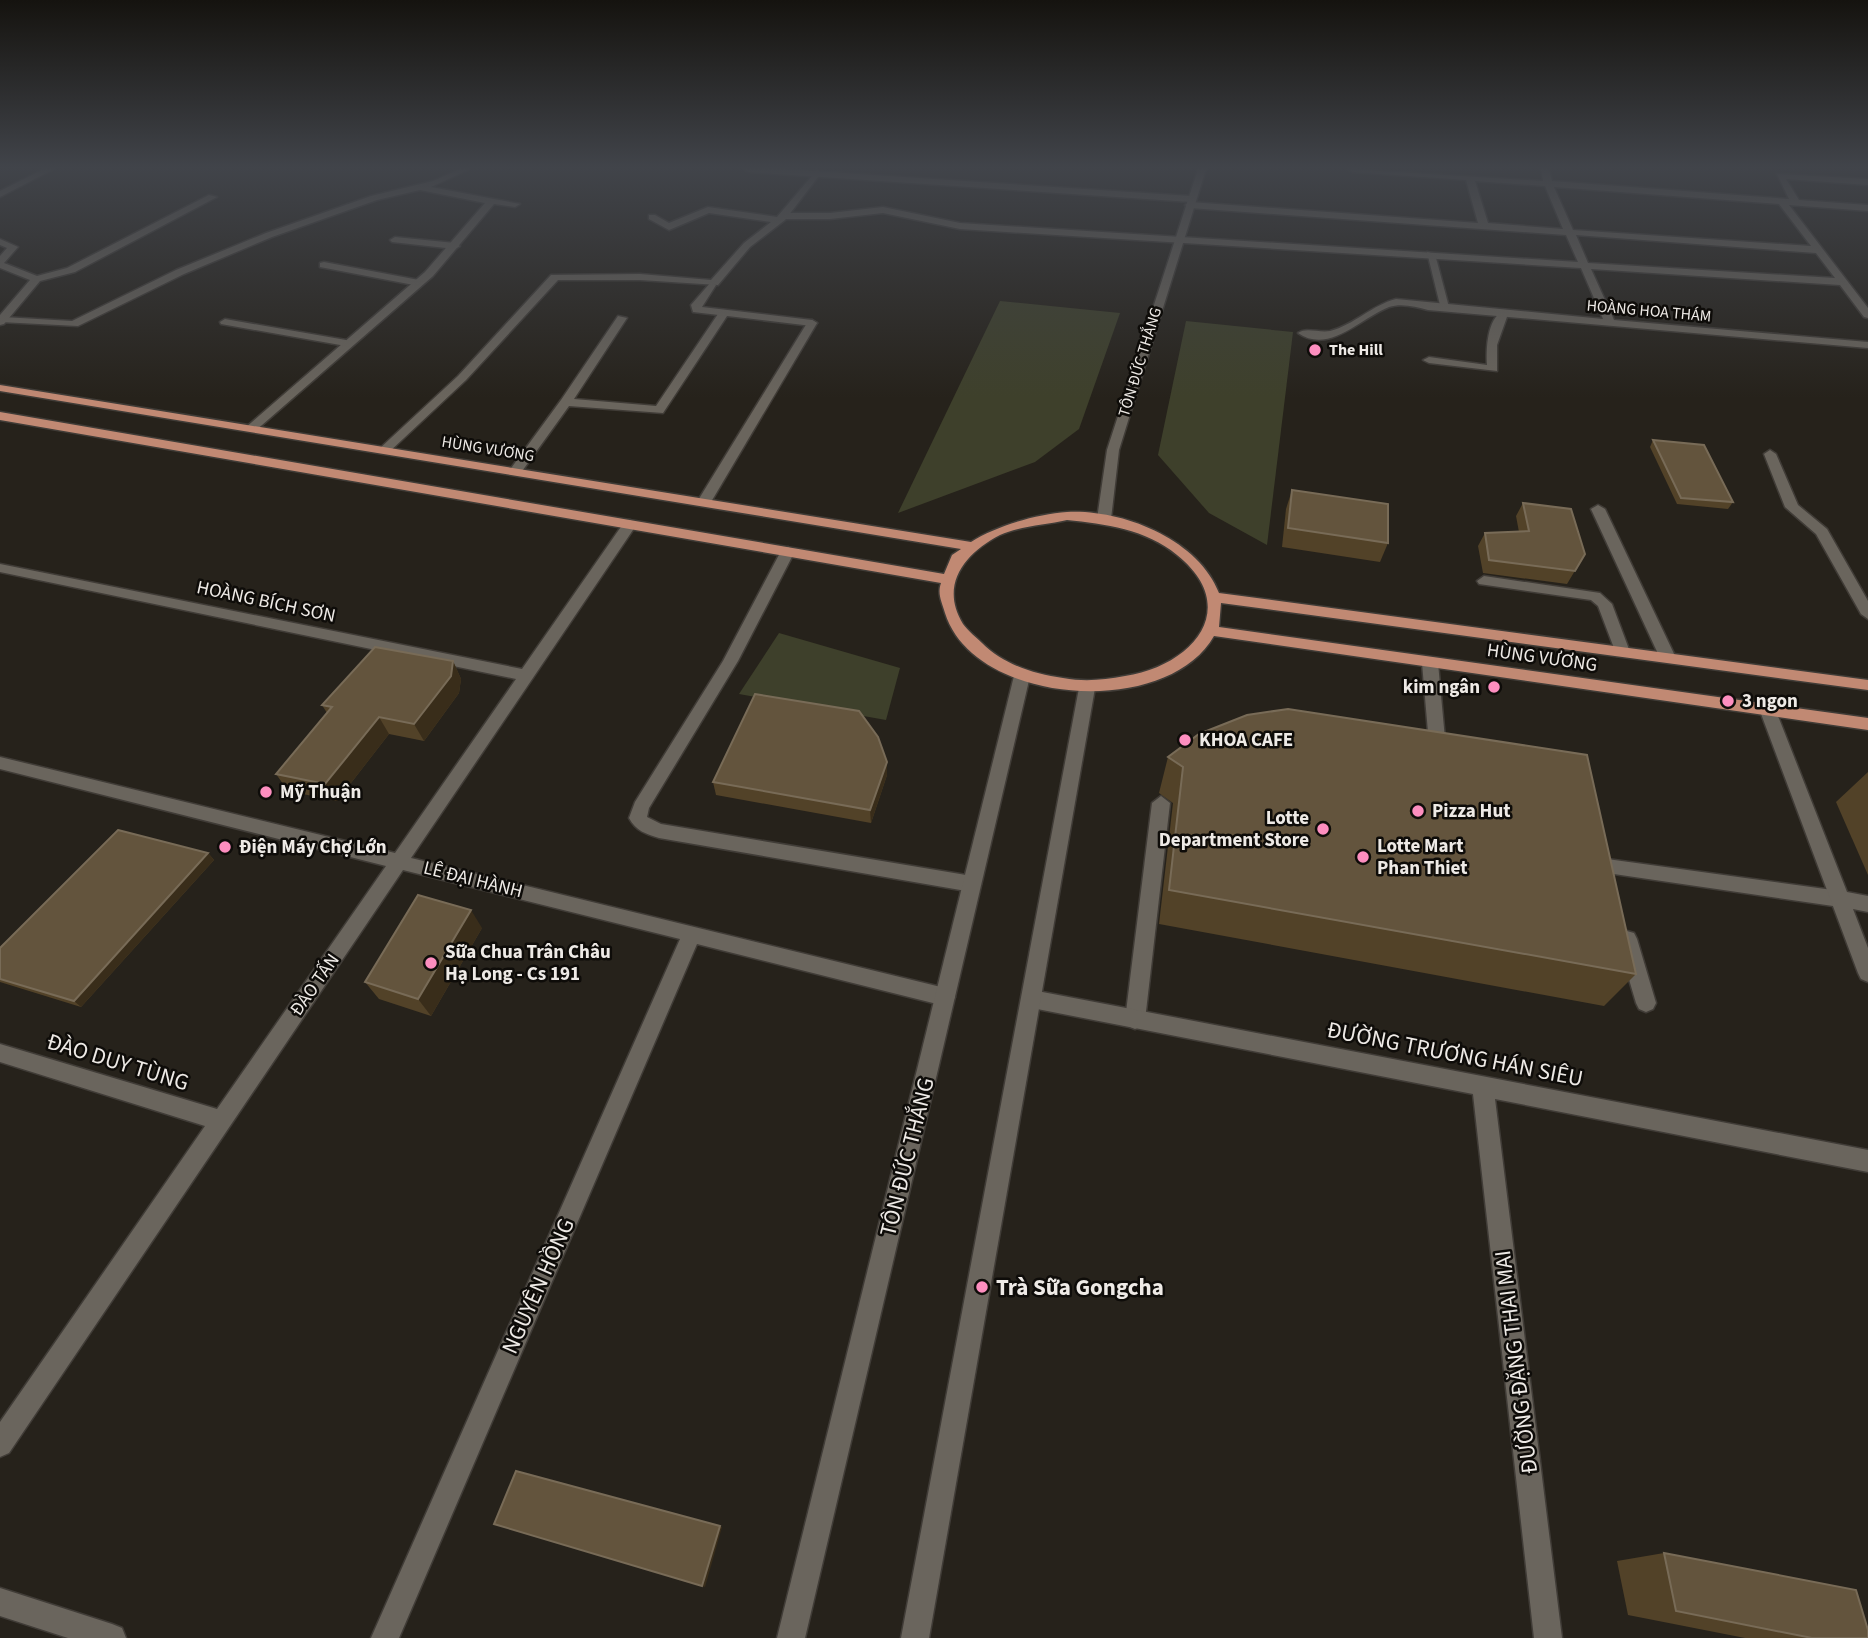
<svg xmlns="http://www.w3.org/2000/svg" width="1868" height="1638" viewBox="0 0 1868 1638" font-family="'Source Sans 3',sans-serif">
<style>
.green{fill:#3e402b}
.lines{fill:none;stroke-linecap:round;stroke-linejoin:round}
.lane-casing{stroke:#403c37;stroke-width:3}
.street-casing{stroke:#403c37;stroke-width:3}
.secondary-casing{stroke:#403c37;stroke-width:3}
.primary-casing{stroke:#403c37;stroke-width:3}
.lane{fill:#6a655d;fill-rule:evenodd}
.street{fill:#6a655d;fill-rule:evenodd}
.secondary{fill:#6a655d;fill-rule:evenodd}
.primary{fill:#c18973;fill-rule:evenodd}
.wall{fill:#524228}
.shaded-wall{fill:#392d1a}
.building{fill:#63543d;stroke:#786b57;stroke-width:2}
.poi-dot{fill:#fd8ebf;stroke:#0e0c09;stroke-width:2.5}
.labels{text-anchor:middle;dominant-baseline:central;stroke-width:5;stroke-linejoin:round;paint-order:stroke}
.far-street-label{font-size:16px;fill:#eeeae6;stroke:#0e0c09}
.far-poi-label{font-size:16px;font-weight:bold;fill:#eeeae6;stroke:#0e0c09;text-anchor:start}
.street-label{font-size:19px;fill:#eeeae6;stroke:#0e0c09}
.poi-label{font-size:19px;font-weight:bold;fill:#eeeae6;stroke:#0e0c09;text-anchor:start}
.near-street-label{font-size:23px;fill:#eeeae6;stroke:#0e0c09}
.near-poi-label{font-size:23px;font-weight:bold;fill:#eeeae6;stroke:#0e0c09;text-anchor:start}
</style>
<rect width="100%" height="100%" fill="#26221b"/>
<g class="green">
<polygon points="1000,301 1120,313 1079,429 1035,462 898,513"/>
<polygon points="1186,321 1293,332 1267,545 1209,513 1158,455"/>
<polygon points="779,633 900,668 886,720 739,694"/>
</g>
<g class="lines">
<defs>
<g id="lane">
<polygon points="460,169 470,169 431,187 520,204 515,207 494,204 433,276 254,432 244,429 425,272 485,203 420,190 377,200 272,237 184,274 78,326 0,322 0,318 3,317 72,321 176,270 266,233 371,196 433,181"/>
<polygon points="817,170 821,173 785,220 750,247 718,285 640,280 558,280 466,380 388,453 378,450 458,376 551,275 640,274 711,280 744,243 771,222 709,213 669,230 649,219 649,215 655,215 669,223 708,207 777,217"/>
<polygon points="1427,252 1435,254 1450,311 1441,309"/>
<polygon points="720,311 729,313 663,413 569,406 520,474 510,474 509,471 561,400 618,316 627,318 574,399 656,406"/>
<path d="M 1503,311 L 1508,314 L 1497,345 L 1497,371 L 1429,363 L 1423,360 L 1429,357 L 1487,365 C 1486,349 1487,319 1503,311 Z"/>
<polygon points="812,320 817,323 711,502 704,506 699,505 697,502 807,323"/>
<polygon points="1770,450 1776,454 1798,505 1827,529 1868,601 1868,619 1861,614 1816,534 1785,507 1764,454"/>
<polygon points="1598,505 1605,509 1676,658 1673,662 1663,662 1660,658 1591,509"/>
<path d="M 788,547 L 795,551 L 738,661 L 649,808 L 647,817 L 661,824 L 972,876 L 978,879 L 981,884 L 978,889 L 972,892 L 659,838 C 646,834 636,831 629,818 L 635,802 L 723,661 L 781,551 Z"/>
<polygon points="1484,576 1600,593 1612,604 1630,652 1627,656 1617,656 1598,606 1591,600 1479,584 1477,581"/>
<polygon points="1430,658 1438,663 1445,739 1437,745 1417,741 1415,737 1417,733 1428,732 1422,663"/>
<polygon points="1161,796 1170,803 1145,1020 1142,1026 1135,1029 1128,1026 1125,1020 1152,803"/>
<polygon points="1607,859 1840,891 1847,894 1849,899 1847,904 1840,907 1607,873 1601,871 1598,866 1601,861"/>
<polygon points="1627,931 1634,933 1637,939 1656,1003 1653,1009 1646,1012 1639,1009 1636,1003 1617,939 1620,933"/>
</g>
<g id="street">
<polygon points="44,169 54,169 0,197 0,191"/>
<polygon points="744,169 782,169 1191,196 1196,199 1191,202 748,172"/>
<path d="M 1348,169 L 1543,181 L 1541,169 L 1549,169 L 1552,181 L 1789,199 L 1777,174 L 1868,179 L 1868,185 L 1786,179 L 1799,200 L 1868,205 L 1868,211 L 1789,205 L 1868,308 L 1868,318 L 1864,317 L 1840,285 L 1591,269 L 1614,320 L 1868,342 L 1868,348 L 1428,310 C 1416,307 1402,303 1389,307 C 1362,317 1329,355 1298,333 C 1306,327 1319,333 1330,331 C 1354,325 1372,305 1396,299 L 1603,319 L 1581,268 L 960,229 L 883,213 L 830,219 L 783,219 L 778,216 L 783,213 L 830,213 L 883,207 L 960,223 L 1578,262 L 1566,235 L 1190,208 L 1185,205 L 1190,202 L 1478,223 L 1466,180 L 1352,172 ZM 1475,181 L 1545,186 L 1563,229 L 1488,223 ZM 1554,187 L 1779,204 L 1811,246 L 1573,230 ZM 1576,235 L 1816,253 L 1835,278 L 1588,263 Z"/>
<polygon points="209,195 217,197 75,272 40,281 4,324 0,325 0,315 30,280 0,268 0,256 7,248 0,245 0,239 18,247 4,263 37,276 67,268"/>
<polygon points="395,237 455,243 460,246 455,249 392,242 390,240"/>
<polygon points="324,262 419,280 424,283 419,286 320,267 320,263"/>
<polygon points="711,282 716,285 702,307 812,320 817,323 812,326 693,312 691,305"/>
<polygon points="225,319 346,340 352,343 346,346 221,324 220,322"/>
<polygon points="630,520 637,524 411,858 945,988 952,991 955,997 952,1003 945,1006 697,944 399,1638 371,1638 680,939 403,870 9,1453 0,1457 0,1422 205,1126 0,1062 0,1044 217,1109 386,866 0,769 0,757 395,853 516,679 0,572 0,564 522,669 625,521"/>
<polygon points="1768,705 1776,711 1847,892 1868,896 1868,912 1853,909 1868,948 1868,982 1861,979 1858,973 1760,711"/>
<polygon points="1032,990 1868,1150 1868,1172 1495,1099 1562,1638 1534,1638 1473,1094 1032,1008 1025,1005 1022,999 1025,993"/>
</g>
<g id="secondary">
<polygon points="1198,169 1206,169 1119,450 1111,519 1104,523 1099,522 1097,519 1107,450"/>
<polygon points="1022,671 1030,676 805,1638 777,1638 1014,676"/>
<polygon points="1087,683 1095,688 929,1638 901,1638 1079,688"/>
<polygon points="0,1588 112,1624 122,1628 126,1638 68,1638 0,1616"/>
</g>
<path id="primary" d="M 0,385 L 971,542 C 996,526 1037,514 1067,512 C 1122,509 1198,539 1219,593 L 1868,680 L 1868,690 L 1221,603 L 1219,627 L 1868,718 L 1868,730 L 1214,636 C 1167,719 974,706 945,613 C 942,602 937,594 941,583 L 0,420 L 0,412 L 944,574 L 952,555 L 961,549 L 0,391 ZM 1067,520 C 1105,524 1146,529 1177,555 C 1243,608 1192,666 1125,676 C 1103,680 1085,682 1063,678 C 1033,674 1003,664 982,643 C 976,637 968,631 963,624 C 939,585 965,553 1000,535 C 1019,526 1046,525 1067,520 Z"/>
</defs>
<use href="#lane" class="lane-casing"/>
<use href="#street" class="street-casing"/>
<use href="#secondary" class="secondary-casing"/>
<use href="#primary" class="primary-casing"/>
<use href="#lane" class="lane"/>
<use href="#street" class="street"/>
<use href="#secondary" class="secondary"/>
<use href="#primary" class="primary"/>
</g>
<g class="wall">
<polygon points="1653,440 1733,502 1728,509 1677,504 1650,447"/>
<polygon points="1292,490 1388,543 1380,562 1282,547 1286,509"/>
<polygon points="1523,503 1585,554 1567,584 1483,573 1478,546 1485,533 1519,532 1516,516"/>
<polygon points="453,661 461,679 459,693 424,741 389,734 337,801 288,791 276,774 327,713 322,705"/>
<polygon points="1168,757 1636,974 1604,1006 1159,924 1173,803 1159,793"/>
<polygon points="1868,772 1868,875 1836,802"/>
<polygon points="887,775 871,823 716,795 713,782"/>
<polygon points="208,853 214,860 81,1007 0,982 0,948"/>
<polygon points="482,928 431,1016 379,999 365,982"/>
<polygon points="1664,1553 1868,1638 1745,1638 1628,1615 1617,1561"/>
</g>
<g class="shaded-wall">
<polygon points="453,661 461,679 459,693 424,741 414,724"/>
<polygon points="379,717 389,734 337,801 325,784"/>
<polygon points="887,762 887,775 871,823 870,810"/>
<polygon points="208,853 214,860 81,1007 74,1001"/>
<polygon points="471,910 482,928 431,1016 418,999"/>
<polygon points="720,1526 722,1527 705,1587 702,1586"/>
</g>
<g class="building">
<polygon points="1653,440 1704,445 1733,502 1681,498"/>
<polygon points="1292,490 1388,504 1388,543 1288,528"/>
<polygon points="1523,503 1571,509 1585,554 1575,571 1489,560 1485,533 1529,531"/>
<polygon points="375,647 453,661 451,676 414,724 379,717 325,784 276,774 332,707 322,705"/>
<polygon points="755,694 859,711 878,737 887,762 870,810 713,782"/>
<polygon points="1288,709 1587,755 1636,974 1169,890 1183,767 1168,757 1199,734 1247,715"/>
<polygon points="118,830 208,853 74,1001 0,979 0,948"/>
<polygon points="418,895 471,910 418,999 365,982"/>
<polygon points="516,1471 720,1526 702,1586 494,1524"/>
<polygon points="1664,1553 1856,1590 1868,1630 1868,1638 1812,1638 1676,1611"/>
</g>
<linearGradient id="sky" x2="0" y2="1"><stop stop-color="#15130f"/><stop offset="0.42" stop-color="#41444a"/><stop offset="1" stop-color="#41444a" stop-opacity="0"/></linearGradient>
<rect width="1868" height="398" fill="url(#sky)"/>
<g class="poi-dot">
<circle cx="1315" cy="350" r="7"/>
<circle cx="1494" cy="687" r="7"/>
<circle cx="1728" cy="701" r="7"/>
<circle cx="1185" cy="740" r="7"/>
<circle cx="266" cy="792" r="7"/>
<circle cx="1418" cy="811" r="7"/>
<circle cx="1323" cy="829" r="7"/>
<circle cx="225" cy="847" r="7"/>
<circle cx="1363" cy="857" r="7"/>
<circle cx="431" cy="963" r="7"/>
<circle cx="982" cy="1287" r="7"/>
</g>
<g class="labels">
<g class="far-street-label">
<text transform="translate(1649 311) rotate(5)">HOÀNG HOA THÁM</text>
<text transform="translate(1140 362) rotate(-73)">TÔN ĐỨC THẮNG</text>
<text transform="translate(488 449) rotate(9)">HÙNG VƯƠNG</text>
</g>
<g class="far-poi-label">
<text x="1329" y="350">The Hill</text>
</g>
<g class="street-label">
<text transform="translate(266 602) rotate(12)">HOÀNG BÍCH SƠN</text>
<text transform="translate(1542 658) rotate(8)">HÙNG VƯƠNG</text>
<text transform="translate(473 880) rotate(14)">LÊ ĐẠI HÀNH</text>
<text transform="translate(315 985) rotate(-55)">ĐÀO TẤN</text>
</g>
<g class="poi-label">
<text x="1480" y="687" text-anchor="end">kim ngân</text>
<text x="1742" y="701">3 ngon</text>
<text x="1199" y="740">KHOA CAFE</text>
<text x="280" y="792">Mỹ Thuận</text>
<text x="1432" y="811">Pizza Hut</text>
<text x="1309" y="818" text-anchor="end">Lotte<tspan x="1309" dy="22">Department Store</tspan></text>
<text x="1377" y="846">Lotte Mart<tspan x="1377" dy="22">Phan Thiet</tspan></text>
<text x="239" y="847">Điện Máy Chợ Lớn</text>
<text x="445" y="952">Sữa Chua Trân Châu<tspan x="445" dy="22">Hạ Long - Cs 191</tspan></text>
</g>
<g class="near-street-label">
<text transform="translate(1455 1054) rotate(11)">ĐƯỜNG TRƯƠNG HÁN SIÊU</text>
<text transform="translate(118 1062) rotate(17)">ĐÀO DUY TÙNG</text>
<text transform="translate(907 1157) rotate(-76)">TÔN ĐỨC THẮNG</text>
<text transform="translate(538 1286) rotate(-66)">NGUYÊN HỒNG</text>
<text transform="translate(1516 1362) rotate(-97)">ĐƯỜNG ĐẶNG THAI MAI</text>
</g>
<g class="near-poi-label">
<text x="996" y="1287">Trà Sữa Gongcha</text>
</g>
</g>
</svg>
